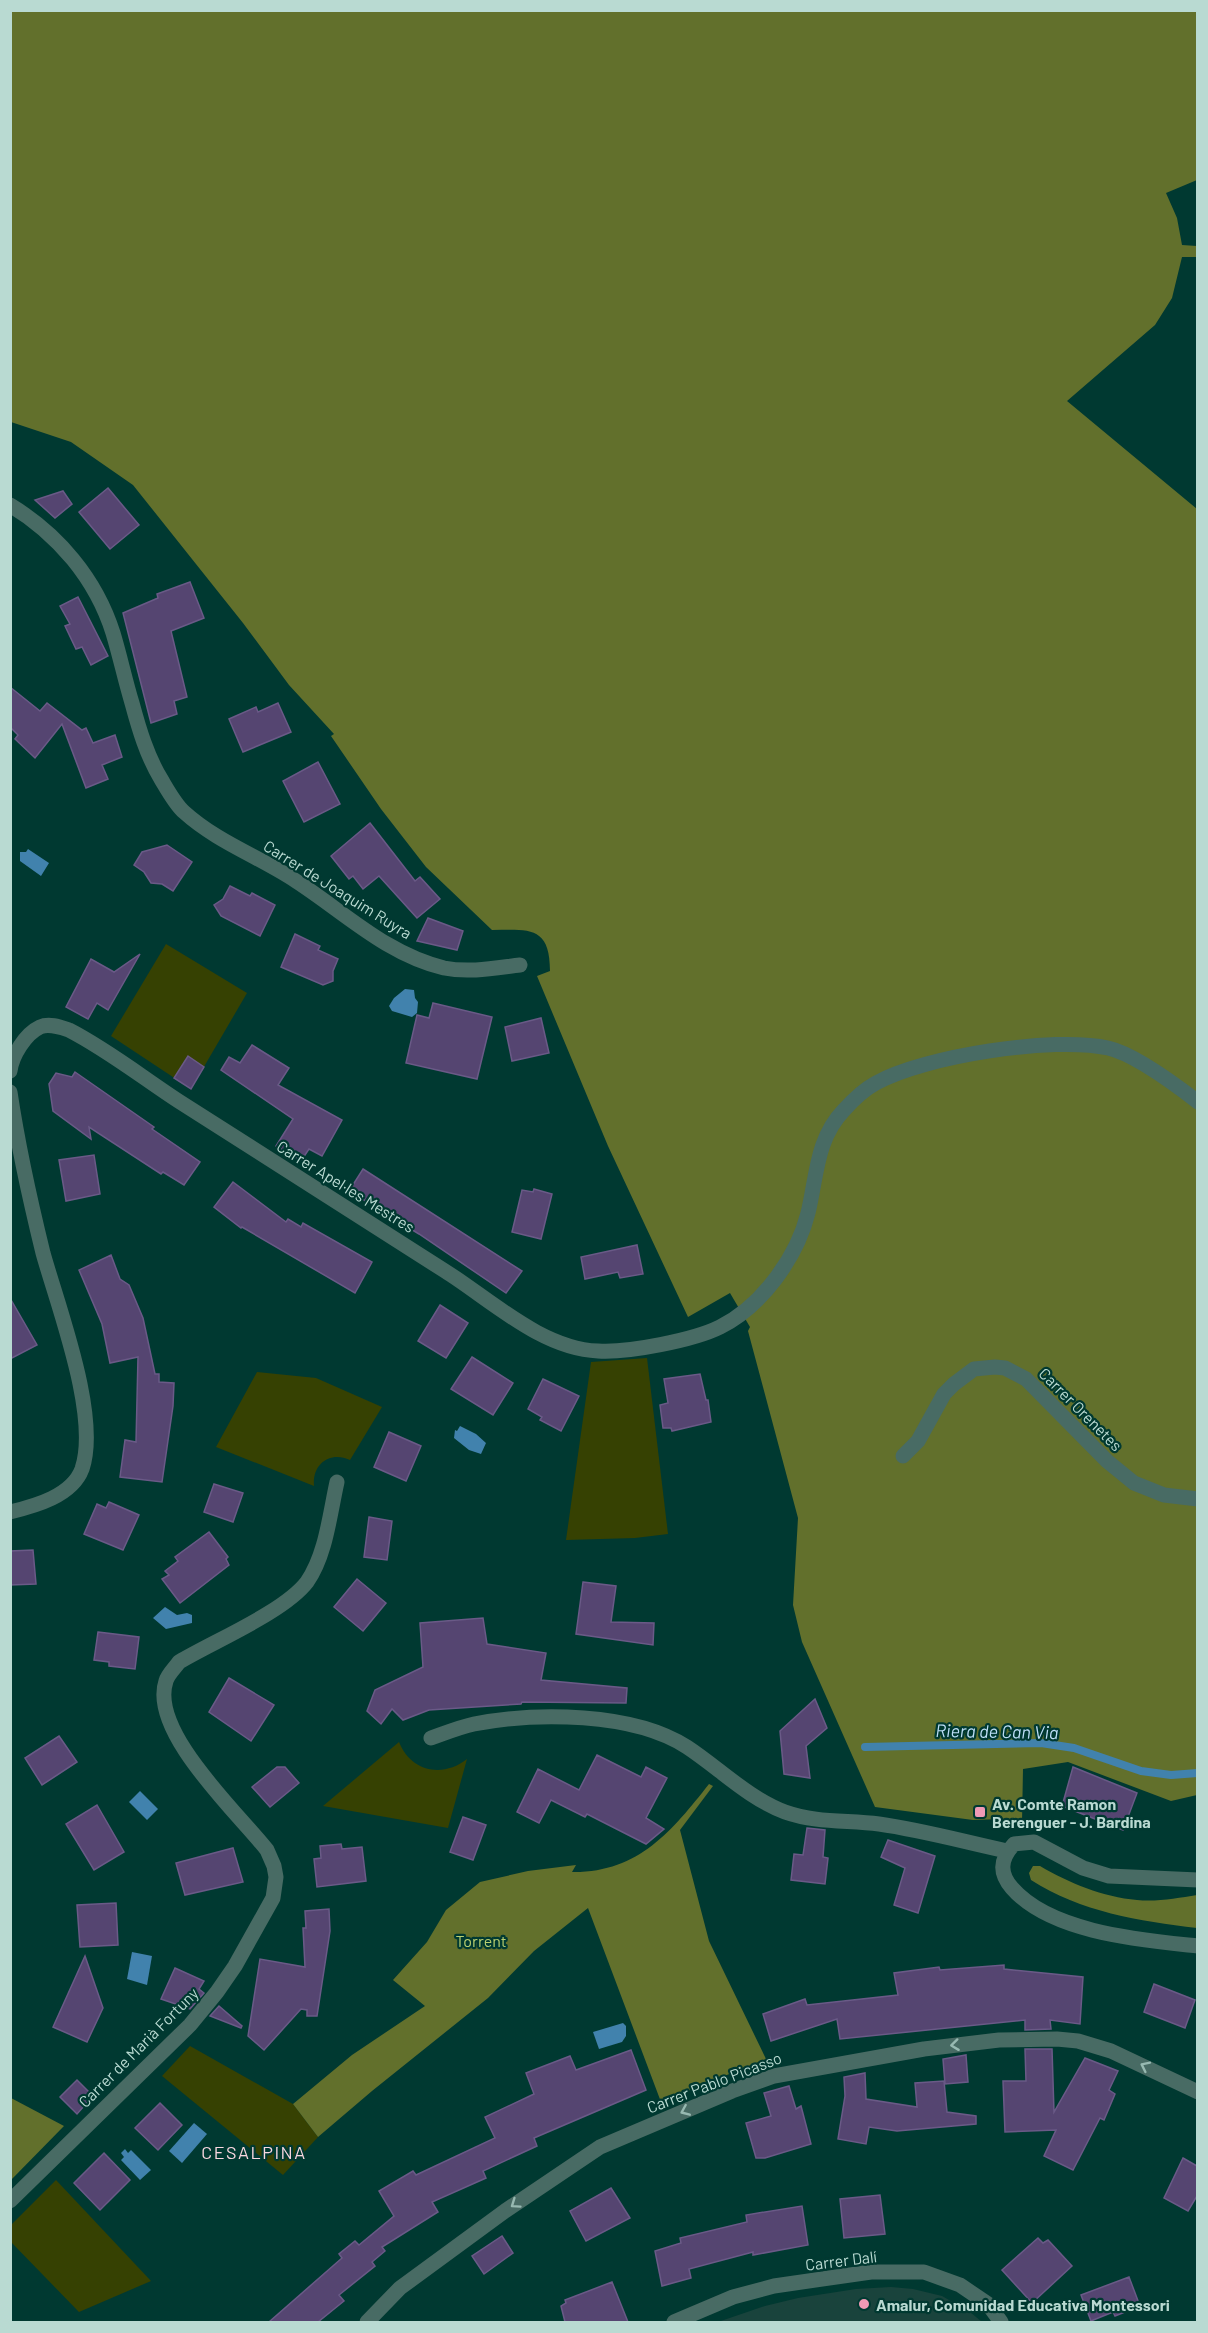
<svg xmlns="http://www.w3.org/2000/svg" width="1208" height="2333" viewBox="0 0 1208 2333" font-family="Barlow,sans-serif">
<style>
.built{fill:#19433c}
.green{fill:#364102}
.forest{fill:#62702c}
.water{fill:#4182ad}
.lines{fill:none;stroke-linecap:round;stroke-linejoin:round}
.stream{stroke:#4182ad;stroke-width:8}
.building{fill:#554571;stroke:#6a5a87;stroke-width:1.5}
.minor{stroke:#486b64;stroke-width:15}
.oneway{stroke:#97b9b1}
.poi-dot{fill:#f09ab5;stroke:#003931;stroke-width:2}
.labels{text-anchor:middle;dominant-baseline:central;stroke-width:4.5;stroke-linejoin:round;paint-order:stroke}
.street-label{font-size:16px;fill:#b9dad2;stroke:#003931}
.poi-label{font-size:16px;font-weight:bold;fill:#b9dad2;stroke:#003931;text-anchor:start}
.park-label{font-size:16px;fill:#bad070;stroke:#003931}
.water-label{font-size:18px;font-style:italic;fill:#bcdef6;stroke:#003931}
.neighbourhood-label{font-size:18px;letter-spacing:1.5px;fill:#fad8e1;stroke:#003931}
</style>
<rect width="100%" height="100%" fill="#003931"/>
<polygon class="built" points="891,2287 913,2289 942,2296 970,2312 982,2322 718,2322 765,2306 798,2298 856,2289"/>
<g class="green">
<polygon points="166,944 247,993 191,1089 111,1036"/>
<polygon points="647,1358 668,1534 635,1538 566,1540 591,1362"/>
<path d="M 257,1372 L 316,1378 L 382,1407 L 350,1460 C 331,1451 312,1463 314,1486 L 216,1447 Z"/>
<path d="M 399,1742 C 411,1772 443,1778 467,1759 L 448,1828 L 323,1806 Z"/>
<polygon points="190,2046 293,2104 318,2137 283,2175 162,2076"/>
<polygon points="56,2180 151,2281 79,2312 11,2242 11,2225"/>
</g>
<g class="forest">
<path d="M 11,11 L 1197,11 L 1197,180 L 1166,193 L 1177,218 L 1182,245 L 1197,246 L 1197,257 L 1182,257 L 1172,298 L 1155,325 L 1067,401 L 1197,509 L 1197,1795 L 1171,1801 L 1068,1762 L 1023,1769 L 1022,1822 L 1002,1819 L 973,1820 L 875,1807 L 802,1642 L 793,1605 L 798,1518 L 748,1331 L 750,1327 L 730,1293 L 688,1317 L 608,1146 L 537,976 L 550,971 C 550,925 528,930 492,930 L 426,867 L 381,809 L 331,736 L 334,734 L 289,685 L 243,623 L 133,485 L 71,442 L 11,422 Z"/>
<path d="M 709,1784 L 713,1786 L 680,1830 L 709,1941 L 766,2059 L 661,2102 L 588,1908 L 534,1951 L 488,1998 L 372,2091 L 318,2137 L 293,2104 L 352,2055 L 425,2006 L 393,1980 L 427,1942 L 446,1910 L 480,1882 L 528,1871 L 576,1865 L 572,1872 C 638,1873 672,1831 709,1784 Z"/>
<path d="M 1033,1866 L 1040,1866 C 1069,1883 1103,1897 1137,1900 C 1157,1902 1178,1898 1197,1895 L 1197,1928 C 1139,1921 1081,1912 1031,1880 L 1029,1873 Z"/>
<polygon points="11,2098 64,2126 11,2180"/>
</g>
<g class="water">
<polygon points="28,849 49,863 41,876 20,861 20,852 26,852"/>
<polygon points="405,989 414,990 415,998 418,1002 417,1013 412,1017 392,1011 389,1006 394,998"/>
<polygon points="460,1426 476,1434 486,1443 481,1454 469,1450 454,1438 455,1430 457,1431"/>
<polygon points="165,1607 177,1615 187,1613 192,1615 192,1623 166,1629 153,1618"/>
<polygon points="140,1791 158,1809 147,1820 129,1802"/>
<polygon points="132,1952 152,1956 147,1985 127,1979"/>
<polygon points="623,2023 626,2026 626,2036 622,2042 599,2049 593,2032"/>
<polygon points="194,2123 207,2134 182,2163 169,2151"/>
<polygon points="125,2149 128,2153 131,2150 151,2170 140,2180 121,2160 124,2157 121,2153"/>
</g>
<g class="lines">
<polyline class="stream" points="865,1747 1041,1743 1074,1748 1141,1771 1171,1775 1198,1773"/>
</g>
<g class="building">
<polygon points="108,488 139,525 110,549 79,512"/>
<polygon points="63,491 72,504 55,518 35,500"/>
<polygon points="190,582 204,618 171,631 187,697 174,701 177,714 151,723 123,613 158,598 157,594"/>
<polygon points="78,597 108,656 91,665 82,647 76,649 65,626 70,624 60,606"/>
<polygon points="10,687 40,711 47,703 82,730 86,728 93,743 115,735 122,757 102,765 108,779 86,788 62,724 35,758 15,739 18,735 10,727"/>
<polygon points="278,703 291,732 243,752 229,719 256,707 258,712"/>
<polygon points="318,762 340,804 304,822 283,781"/>
<polygon points="370,823 415,881 420,877 440,899 417,918 379,876 363,889 353,876 349,879 331,856"/>
<polygon points="167,845 192,862 173,891 162,884 151,883 144,872 134,865 142,852"/>
<polygon points="230,886 250,896 252,893 275,905 260,936 221,916 214,905 223,899"/>
<polygon points="428,918 463,931 457,950 417,941"/>
<polygon points="295,934 320,946 318,950 338,959 333,971 333,981 323,985 281,967"/>
<polygon points="140,954 108,1010 97,1003 88,1019 66,1007 91,959 114,972"/>
<polygon points="433,1003 492,1017 477,1079 406,1063 417,1015 429,1018"/>
<polygon points="541,1018 549,1053 512,1061 505,1027"/>
<polygon points="252,1045 289,1068 278,1085 342,1120 322,1156 309,1149 301,1161 276,1146 293,1119 221,1070 229,1057 240,1063"/>
<polygon points="188,1056 204,1067 191,1089 174,1078"/>
<polygon points="75,1072 154,1127 152,1129 200,1162 184,1185 163,1172 161,1174 89,1127 91,1139 53,1111 49,1084 56,1073 72,1077"/>
<polygon points="94,1155 100,1194 66,1201 59,1160"/>
<polygon points="363,1169 522,1271 506,1293 419,1234 349,1191"/>
<polygon points="233,1182 286,1222 288,1219 301,1227 303,1223 372,1262 355,1293 242,1227 241,1228 214,1207"/>
<polygon points="534,1189 552,1194 541,1239 512,1232 522,1190 533,1192"/>
<polygon points="637,1245 643,1274 620,1278 618,1272 585,1279 581,1257"/>
<polygon points="111,1255 120,1279 129,1285 143,1318 155,1374 159,1374 159,1382 174,1383 173,1406 162,1482 120,1477 125,1440 136,1442 138,1357 110,1363 102,1324 79,1270"/>
<polygon points="10,1298 37,1345 10,1359"/>
<polygon points="440,1305 468,1323 446,1358 418,1341"/>
<polygon points="472,1357 513,1383 493,1415 451,1389"/>
<polygon points="700,1374 706,1400 708,1400 711,1422 672,1431 671,1428 663,1428 660,1405 668,1403 664,1379"/>
<polygon points="543,1379 579,1396 561,1431 540,1420 542,1417 528,1409"/>
<polygon points="389,1432 421,1446 406,1481 374,1467"/>
<polygon points="214,1484 243,1493 233,1522 204,1512"/>
<polygon points="109,1502 139,1515 123,1550 84,1534 97,1504 106,1508"/>
<polygon points="369,1517 392,1521 387,1560 364,1557"/>
<polygon points="209,1532 228,1557 226,1559 229,1565 180,1603 162,1579 169,1575 165,1571 178,1561 175,1557"/>
<polygon points="33,1550 36,1584 10,1585 10,1551"/>
<polygon points="357,1579 386,1603 363,1631 334,1607"/>
<polygon points="583,1582 616,1586 611,1622 654,1623 653,1645 576,1634"/>
<polygon points="483,1618 487,1644 546,1653 541,1680 627,1688 626,1703 522,1702 521,1704 429,1710 403,1720 392,1709 381,1724 367,1711 375,1690 423,1667 420,1623"/>
<polygon points="98,1632 139,1637 135,1669 109,1666 109,1662 94,1660"/>
<polygon points="229,1678 274,1705 251,1741 209,1712"/>
<polygon points="815,1699 827,1728 806,1746 810,1778 784,1774 780,1731"/>
<polygon points="59,1736 77,1762 42,1785 25,1758"/>
<polygon points="597,1755 641,1777 646,1767 667,1778 646,1818 664,1829 646,1844 587,1814 585,1817 551,1800 539,1823 517,1812 538,1769 579,1790"/>
<polygon points="277,1767 285,1767 299,1783 270,1807 252,1787"/>
<polygon points="1073,1767 1137,1793 1123,1830 1062,1806"/>
<polygon points="97,1805 124,1852 94,1870 66,1824"/>
<polygon points="463,1817 486,1825 473,1860 450,1852"/>
<polygon points="807,1828 825,1830 823,1857 828,1858 825,1884 791,1880 794,1854 803,1855"/>
<polygon points="888,1840 935,1856 918,1913 894,1905 905,1868 881,1857"/>
<polygon points="341,1844 342,1849 362,1847 366,1881 317,1887 314,1859 321,1858 320,1846"/>
<polygon points="233,1848 243,1882 185,1895 176,1863"/>
<polygon points="116,1903 118,1945 80,1947 77,1905"/>
<polygon points="329,1909 330,1931 317,2016 307,2016 307,2010 301,2009 264,2050 248,2036 260,1959 305,1967 303,1928 306,1928 305,1911"/>
<polygon points="85,1956 103,2008 87,2042 53,2027"/>
<polygon points="1004,1965 1004,1969 1083,1977 1080,2024 1050,2020 1051,2029 1025,2030 1025,2020 840,2039 837,2019 771,2041 763,2014 805,1999 807,2005 898,1995 894,1973 939,1967 940,1970"/>
<polygon points="175,1968 204,1981 199,1989 204,1993 190,2009 161,1999"/>
<polygon points="1154,1984 1195,2000 1185,2028 1144,2012"/>
<polygon points="219,2006 242,2026 241,2028 210,2016"/>
<polygon points="1025,2049 1052,2049 1054,2112 1085,2058 1118,2071 1109,2090 1115,2094 1104,2120 1100,2118 1073,2170 1044,2156 1056,2130 1005,2132 1003,2081 1026,2081"/>
<polygon points="631,2050 646,2090 534,2138 537,2146 483,2171 486,2178 432,2202 438,2212 382,2247 385,2251 372,2262 375,2266 339,2295 344,2301 318,2322 269,2322 342,2258 339,2254 355,2241 359,2245 394,2216 379,2191 413,2171 416,2175 495,2138 485,2117 534,2094 526,2073 570,2056 576,2070"/>
<polygon points="966,2055 968,2082 945,2084 943,2059"/>
<polygon points="865,2073 866,2099 917,2107 915,2083 944,2081 947,2112 976,2116 976,2124 897,2131 869,2127 866,2144 838,2139 845,2096 844,2077"/>
<polygon points="77,2080 93,2096 77,2114 60,2097"/>
<polygon points="789,2086 796,2109 801,2106 811,2144 765,2158 756,2158 746,2123 771,2116 764,2093"/>
<polygon points="160,2103 182,2125 158,2150 135,2128"/>
<polygon points="104,2153 130,2180 100,2210 74,2183"/>
<polygon points="1183,2158 1197,2166 1197,2196 1188,2211 1164,2198"/>
<polygon points="611,2188 630,2218 586,2241 570,2211"/>
<polygon points="880,2195 885,2234 844,2238 840,2199"/>
<polygon points="802,2206 808,2245 753,2255 753,2252 689,2269 691,2278 662,2286 655,2251 681,2243 680,2238 747,2222 746,2215"/>
<polygon points="502,2236 513,2253 484,2274 472,2256"/>
<polygon points="1038,2238 1043,2243 1048,2240 1072,2266 1032,2303 1002,2270"/>
<polygon points="1129,2277 1140,2306 1115,2316 1113,2312 1091,2321 1081,2295"/>
<polygon points="612,2282 628,2322 565,2322 561,2306 566,2303 565,2300"/>
</g>
<g class="lines">
<g class="minor">
<path d="M 10,505 C 58,534 96,579 113,633 C 120,656 125,680 132,703 C 139,729 147,756 161,779 C 167,789 175,804 184,812 C 217,842 260,857 296,881 C 344,912 386,954 444,968 C 469,973 495,968 520,965"/>
<path d="M 10,1071 C 12,1056 25,1034 40,1027 C 49,1023 60,1027 69,1030 C 108,1050 143,1078 180,1102 C 269,1158 357,1215 445,1271 C 491,1300 542,1349 598,1351 C 628,1353 694,1340 720,1327 C 762,1306 797,1257 808,1213 C 817,1176 816,1139 844,1110 C 853,1100 865,1089 876,1083 C 924,1056 1054,1036 1108,1048 C 1135,1054 1176,1085 1198,1102"/>
<path d="M 10,1092 C 18,1146 30,1200 43,1253 C 58,1307 100,1416 82,1469 C 72,1496 35,1506 10,1512"/>
<polyline points="903,1456 918,1441 944,1394 954,1384 974,1369 995,1367 1005,1368 1026,1379 1107,1461 1134,1483 1164,1495 1198,1499"/>
<path d="M 431,1738 C 445,1733 460,1727 474,1724 C 536,1712 633,1712 687,1747 C 719,1768 748,1798 785,1812 C 816,1823 847,1820 879,1824 C 922,1830 965,1842 1007,1851"/>
<path d="M 1198,1880 L 1109,1876 L 1083,1868 L 1034,1842 L 1014,1844 C 1000,1859 999,1873 1012,1888 C 1051,1933 1142,1940 1198,1946"/>
<path d="M 10,2201 L 190,2025 L 217,1992 L 235,1966 L 273,1898 L 276,1877 L 274,1866 L 267,1850 C 237,1812 149,1731 166,1681 C 168,1674 175,1668 179,1662 C 214,1641 284,1612 307,1582 C 326,1555 330,1513 337,1482"/>
<polyline points="367,2322 400,2288 505,2211 600,2147 732,2091 774,2076 924,2049 999,2040 1057,2039 1078,2041 1111,2051 1198,2092"/>
<polyline points="674,2322 733,2297 774,2286 871,2272 924,2272 960,2285 988,2304 1001,2322"/>
</g>
</g>
<defs><path id="oneway-chevron" d="M-2-3.5L2.5 0L-2 3.5" fill="none" stroke-width="1.6" stroke-linecap="round" stroke-linejoin="round" transform="scale(1.5)"/></defs>
<g class="oneway">
<use href="#oneway-chevron" transform="translate(955 2045) rotate(173)"/>
<use href="#oneway-chevron" transform="translate(1145 2066) rotate(-154)"/>
<use href="#oneway-chevron" transform="translate(685 2111) rotate(157)"/>
<use href="#oneway-chevron" transform="translate(515 2204) rotate(145)"/>
</g>
<g class="poi-dot">
<rect x="974" y="1806" width="12" height="12" rx="3"/>
<circle cx="864" cy="2304" r="6"/>
</g>
<g class="labels">
<g class="street-label">
<text transform="translate(338 889) rotate(32)">Carrer de Joaquim Ruyra</text>
<text transform="translate(346 1186) rotate(32)">Carrer Apel·les Mestres</text>
<text transform="translate(1081 1409) rotate(45)">Carrer Orenetes</text>
<text transform="translate(138 2047) rotate(-45)">Carrer de Marià Fortuny</text>
<text transform="translate(714 2082) rotate(-21)">Carrer Pablo Picasso</text>
<text transform="translate(841 2260) rotate(-7)">Carrer Dalí</text>
</g>
<g class="poi-label">
<text x="992" y="1803">Av. Comte Ramon<tspan x="992" dy="18">Berenguer - J. Bardina</tspan></text>
<text x="876" y="2304">Amalur, Comunidad Educativa Montessori</text>
</g>
<g class="park-label">
<text x="481" y="1940">Torrent</text>
</g>
<g class="water-label">
<text transform="translate(997 1731) rotate(1)">Riera de Can Via</text>
</g>
<g class="neighbourhood-label">
<text x="254" y="2152">CESALPINA</text>
</g>
</g>
<rect width="1208" height="2333" fill="none" stroke="#b9dad2" stroke-width="24"/>
</svg>
